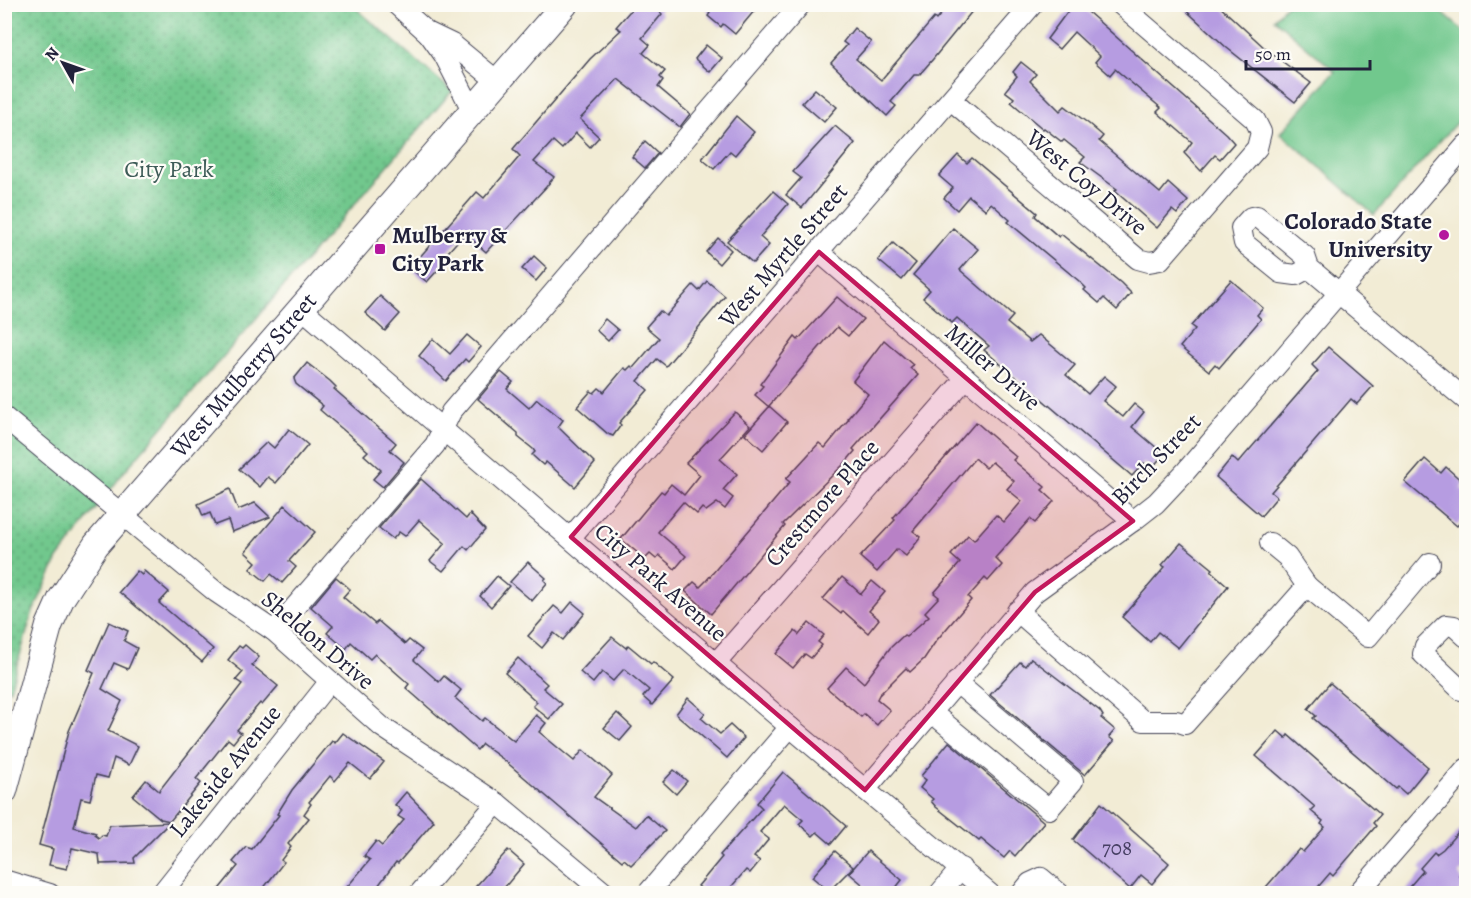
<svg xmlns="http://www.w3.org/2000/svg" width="1471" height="898" viewBox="0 0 1471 898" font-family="Alegreya,serif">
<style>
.green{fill:#71c88d;stroke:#4a7564;stroke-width:1.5}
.park{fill:url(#park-dots);stroke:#4a7564;stroke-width:1.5}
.building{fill:#b69ce1}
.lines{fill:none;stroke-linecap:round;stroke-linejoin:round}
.minor-casing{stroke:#414052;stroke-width:22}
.major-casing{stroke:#414052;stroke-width:28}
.minor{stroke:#fff;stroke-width:20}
.major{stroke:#fff;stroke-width:26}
.marked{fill:#c2185b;fill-opacity:0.2;stroke:#c2185b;stroke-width:4.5;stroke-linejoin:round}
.poi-dot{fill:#b5179e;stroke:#fdfcf7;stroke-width:2}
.labels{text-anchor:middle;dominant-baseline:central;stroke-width:4.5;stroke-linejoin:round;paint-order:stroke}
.number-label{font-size:21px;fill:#474064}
.park-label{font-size:24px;fill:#3e5c58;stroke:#fdfcf7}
.street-label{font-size:24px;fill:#22223b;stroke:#fdfcf7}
.poi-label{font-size:24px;font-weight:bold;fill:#22223b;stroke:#fdfcf7;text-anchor:end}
</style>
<defs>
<pattern id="park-dots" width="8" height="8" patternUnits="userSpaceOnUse" patternTransform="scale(1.5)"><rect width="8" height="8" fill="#71c88d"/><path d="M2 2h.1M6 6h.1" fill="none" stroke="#5ca274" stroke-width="1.8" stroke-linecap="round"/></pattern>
</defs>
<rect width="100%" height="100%" fill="#fdfcf7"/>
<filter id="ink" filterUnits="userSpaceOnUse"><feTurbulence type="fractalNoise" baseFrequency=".0167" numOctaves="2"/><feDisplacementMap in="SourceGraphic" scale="12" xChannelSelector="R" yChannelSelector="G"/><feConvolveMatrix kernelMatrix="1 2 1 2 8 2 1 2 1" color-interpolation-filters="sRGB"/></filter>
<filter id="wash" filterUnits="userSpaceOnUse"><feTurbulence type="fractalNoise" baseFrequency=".008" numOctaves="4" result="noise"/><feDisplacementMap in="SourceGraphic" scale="24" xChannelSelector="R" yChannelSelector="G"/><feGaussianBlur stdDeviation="1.35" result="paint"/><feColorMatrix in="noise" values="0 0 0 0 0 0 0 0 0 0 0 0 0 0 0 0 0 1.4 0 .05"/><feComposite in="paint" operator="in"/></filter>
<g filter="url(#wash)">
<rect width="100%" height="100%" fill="#f2ecd5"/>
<polygon class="green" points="1286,5 1433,5 1466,33 1466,112 1374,215 1281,133 1335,71 1274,19"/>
<polygon class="park" points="4,5 352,5 452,91 124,472 58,559 32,614 10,690 4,685"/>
<g id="blocks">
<g class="building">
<polygon points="636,4 665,4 659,11 662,14 642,38 650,45 643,53 665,71 660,77 663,80 658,87 690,114 680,127 618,79 580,119 599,137 590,147 576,133 562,149 553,141 534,162 554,177 546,187 486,252 468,236 465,239 462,236 442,259 445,262 427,282 410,268 477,192 484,198 520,156 513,149 590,59 621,30 616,27"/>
<polygon points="701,4 760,4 735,34 723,24 721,27 708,16 710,13"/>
<polygon points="950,4 978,4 933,59 919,75 914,75 891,102 896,106 887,116 831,63 847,45 843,42 854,28 871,42 856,59 881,80 934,18 936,20"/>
<polygon points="1073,4 1079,4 1088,12 1226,134 1234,143 1220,159 1215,155 1201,171 1184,153 1192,142 1157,112 1161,108 1115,69 1110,75 1095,62 1100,56 1074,32 1059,49 1047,39"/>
<polygon points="1179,4 1217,4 1267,50 1311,83 1295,102 1227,48"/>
<polygon points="706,45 722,58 710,72 695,59"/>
<polygon points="1021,62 1036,74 1030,81 1060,111 1065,106 1089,124 1103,136 1099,141 1160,193 1168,183 1188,201 1177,214 1172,210 1157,228 1115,191 1117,189 1080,162 1085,157 1064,140 1062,142 1044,128 1043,129 1011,102 1014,98 1005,91 1017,76 1013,72"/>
<polygon points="815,89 837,107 824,122 802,103"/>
<polygon points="736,116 754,132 735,155 730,151 714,169 702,159"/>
<polygon points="835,126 855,143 802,208 786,195 801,178 793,172"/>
<polygon points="645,141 658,153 645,168 632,157"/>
<polygon points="958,155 967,163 972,158 1037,213 1035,216 1059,237 1061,234 1121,283 1131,293 1117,310 1104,298 1099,303 1084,290 1086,288 1079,281 1008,222 1010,220 991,203 986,210 969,196 957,210 944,198 953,188 939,176"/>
<polygon points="773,191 788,204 760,237 769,245 753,263 727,241"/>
<polygon points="953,228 978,249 960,270 1013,316 1007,323 1030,342 1039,335 1075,365 1066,375 1088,394 1104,376 1116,386 1103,401 1123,417 1134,404 1144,412 1132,427 1164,454 1151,469 1144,463 1132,476 984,350 989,346 957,318 952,323 923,298 930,290 913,275"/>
<polygon points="718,238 731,250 719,264 706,252"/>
<polygon points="893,243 916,263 902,280 878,260"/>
<polygon points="534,256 547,268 536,281 522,269"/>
<polygon points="1231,280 1263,308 1257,315 1261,319 1219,368 1215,364 1209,371 1180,347 1195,329 1191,326"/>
<polygon points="707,281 725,296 666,366 657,359 638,381 648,390 619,423 621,425 613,436 608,434 577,407 591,391 594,393 599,388 604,392 624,368 627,370 631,366 633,368 659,338 646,327 660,311 666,316 693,285 699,291"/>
<polygon points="380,296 400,314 385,331 365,313"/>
<polygon points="837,297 863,319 848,336 837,327 769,406 787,422 763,450 745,434 769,407 755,395 763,386 760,384 795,337 798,340"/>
<polygon points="605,319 618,330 608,341 596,330"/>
<polygon points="467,335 481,347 468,362 465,359 446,381 419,356 433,339 450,354"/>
<polygon points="884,340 913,365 910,368 918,375 853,449 855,451 845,463 783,524 785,526 711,614 685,591 694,582 700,587 706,581 790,482 786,479 819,443 825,448 849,419 848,418 868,394 853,381"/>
<polygon points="1328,347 1373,386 1357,404 1351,399 1271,492 1277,497 1261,516 1216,477 1232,457 1238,463 1318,371 1312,365"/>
<polygon points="307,363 330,381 336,387 334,389 396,443 390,450 404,462 383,487 373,479 381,470 364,455 368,451 320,410 323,406 296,384 294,379"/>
<polygon points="501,372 513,382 507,389 529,408 537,399 563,420 558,427 595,463 575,487 546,462 543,465 532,455 535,452 533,449 518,437 518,433 478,399"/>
<polygon points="735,412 750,426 720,459 737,474 723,490 733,498 725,509 717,503 706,511 702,508 697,514 683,502 658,532 686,556 675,569 659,555 656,559 650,554 645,559 621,539 661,491 664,493 671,484 684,495 700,475 686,463"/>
<polygon points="976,422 1016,457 1013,460 1045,487 1042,490 1054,501 1035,523 1030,519 995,558 1002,565 988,581 985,578 968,597 971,600 936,641 924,659 910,672 906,668 879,695 877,699 890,710 877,725 864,714 861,717 827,688 846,667 864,683 890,648 904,635 906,637 929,616 925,612 939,597 934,593 960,563 951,555 968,535 974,540 996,515 1004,522 1022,501 1007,489 1014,481 992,462 986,468 975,458 913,531 921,537 906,556 897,549 877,572 860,557 895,520 893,518"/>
<polygon points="289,429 308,445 276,483 268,477 260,487 239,469 267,442 274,448"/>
<polygon points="1425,459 1441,473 1446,467 1465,484 1461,489 1467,494 1467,515 1457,526 1405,482"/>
<polygon points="421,479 466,519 470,514 485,530 468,550 464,546 443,571 430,561 445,543 419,520 405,536 399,532 393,539 379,528"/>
<polygon points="230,489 238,510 255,503 270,517 232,532 228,520 215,525 210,513 203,516 198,504"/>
<polygon points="285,505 315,532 289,561 296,567 282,583 271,574 265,581 250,569 256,562 245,552"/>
<polygon points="1181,543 1213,569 1211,571 1228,586 1178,648 1158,632 1150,642 1122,617 1165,567 1162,565"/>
<polygon points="528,562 546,578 544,580 547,583 532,601 510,582"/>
<polygon points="137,571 142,575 144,571 169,592 159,603 213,649 202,662 119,592"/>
<polygon points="497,576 509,586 491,607 480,596"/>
<polygon points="336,577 350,589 343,597 375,624 378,621 405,644 409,640 422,650 414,660 439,682 444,676 461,690 455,698 482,721 485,718 514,741 536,715 546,723 539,732 574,761 583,750 612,775 594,797 636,827 646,815 665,831 631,865 624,859 622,861 504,760 482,744 477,750 406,688 409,684 375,654 370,659 351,642 346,649 327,633 333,626 311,607"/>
<polygon points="842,577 861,594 872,581 885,592 869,611 879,619 868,633 843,611 841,614 823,599"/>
<polygon points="572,602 585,613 563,640 554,633 542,648 528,636 554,606 563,613"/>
<polygon points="109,622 128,631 124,641 137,648 128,669 114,663 102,689 122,701 108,731 138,746 129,765 114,758 108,778 96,775 90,800 81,798 74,827 96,833 95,835 99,838 102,835 106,836 110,825 170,822 134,858 135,863 100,864 99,854 72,848 67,869 49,865 53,849 39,845 69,731 94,673 88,670"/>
<polygon points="809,623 824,635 818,642 822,645 811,658 805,654 793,668 776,654 795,631 799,635"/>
<polygon points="612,637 626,648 628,645 651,664 653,662 674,680 652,705 643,697 649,690 624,669 613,681 602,672 593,683 580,672"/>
<polygon points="245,645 259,657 252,665 278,686 262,705 260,703 237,730 241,733 233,743 228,739 196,779 201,783 170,821 161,819 133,796 146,780 159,791 242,684 236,680 243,672 228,660 239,646 242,648"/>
<polygon points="518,658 547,684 543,688 562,704 549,719 533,706 537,702 505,673"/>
<polygon points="1031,658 1100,711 1103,716 1101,718 1115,730 1109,737 1114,741 1085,775 990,695 1020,662 1025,666"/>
<polygon points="1330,683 1428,767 1406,794 1398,787 1396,789 1313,718 1316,716 1308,709"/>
<polygon points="688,698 705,713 701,718 720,734 730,725 744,738 727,758 676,714"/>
<polygon points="617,713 632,727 620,741 604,728"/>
<polygon points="1278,731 1286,738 1288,735 1380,815 1373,823 1376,826 1333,876 1330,873 1312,894 1260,894 1299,849 1303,852 1325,827 1321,824 1323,821 1311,811 1315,807 1256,756"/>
<polygon points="343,733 384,762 380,767 370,779 350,763 335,781 330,776 309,802 311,804 304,814 309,818 288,844 291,847 281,860 284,862 259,894 215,894 238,866 233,862 246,847 252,849 279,815 277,814 292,790 332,741 335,743"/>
<polygon points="949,742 1044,822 1015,856 1010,851 1004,858 981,839 979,841 936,807 931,801 933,799 920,788 926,780 921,776"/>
<polygon points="674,770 687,781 676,794 663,782"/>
<polygon points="783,772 846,826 831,844 817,832 813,836 799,824 803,820 784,804 760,832 769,839 754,857 760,861 750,873 746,870 725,894 707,894 698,886 722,857 720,855 762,808 757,803"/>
<polygon points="406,792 434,821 398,863 396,862 372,894 341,894 370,860 364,856 376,841 382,846 404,820 398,816 402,811 395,805"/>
<polygon points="1101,803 1169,863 1152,884 1141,875 1130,889 1073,840"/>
<polygon points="1467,822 1467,866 1459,875 1467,884 1458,894 1403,894 1423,871 1420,868 1434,852 1436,854 1443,849"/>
<polygon points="508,850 524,864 499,894 469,894"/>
<polygon points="835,851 853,867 829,891 812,877"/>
<polygon points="868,851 902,880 891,894 874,894 849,873"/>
</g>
</g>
</g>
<g filter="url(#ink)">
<use href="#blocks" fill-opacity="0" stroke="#414052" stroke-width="1.5"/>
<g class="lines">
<defs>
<g id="minor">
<polyline points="396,4 427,32 452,44 497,81"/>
<polyline points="429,34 444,55 472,110"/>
<polyline points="951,100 1138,259 1149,262 1160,260 1257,148 1261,132 1255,120 1120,4"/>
<polyline points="819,252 1133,521"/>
<polyline points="1309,268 1296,275 1281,273 1244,243 1241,228 1251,217 1257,216 1305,256 1309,268 1466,400"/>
<polyline points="300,307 790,727 990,894"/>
<polyline points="4,417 216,592 274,631 382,727 497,803 606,894"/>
<polyline points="571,537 1033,4"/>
<polyline points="1307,586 1368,637 1430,563"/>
<polyline points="1017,611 1143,721 1176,721 1185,724 1307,586 1287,557 1270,543"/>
<polyline points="274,631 435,445 451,412 801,4"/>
<polyline points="1466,637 1454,626 1446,625 1425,646 1423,654 1461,690 1466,691"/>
<polyline points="716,663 966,378"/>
<polyline points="931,712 1049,809 1073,781 956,682"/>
<polyline points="865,790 1035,592 1133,521 1156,503 1186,471 1466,145"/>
<polyline points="4,880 50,894"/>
<polyline points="161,894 330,681"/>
<polyline points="419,894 497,803"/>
<polyline points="647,894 790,727"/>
<polyline points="939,894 961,868"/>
<polyline points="1021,894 1030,883 1041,878 1060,894"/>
<polyline points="1357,894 1466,769"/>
</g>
<g id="major">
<path id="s1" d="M 4,791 L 49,626 L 61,599 L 96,545 L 565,4"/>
</g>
</defs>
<use href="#minor" class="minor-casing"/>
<use href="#major" class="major-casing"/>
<use href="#minor" class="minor"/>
<use href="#major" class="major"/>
</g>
</g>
<path class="marked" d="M 819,252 L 1133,521 L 1035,592 L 865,790 L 571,537 Z"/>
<g class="poi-dot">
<circle cx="1444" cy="235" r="6"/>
<rect x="374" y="243" width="12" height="12" rx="3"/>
</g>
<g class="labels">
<g class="number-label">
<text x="1117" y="848">708</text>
</g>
<g class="park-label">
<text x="169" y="169">City Park</text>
</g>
<g class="street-label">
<text transform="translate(1087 182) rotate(40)">West Coy Drive</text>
<text transform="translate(783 255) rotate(-49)">West Myrtle Street</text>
<text transform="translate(993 367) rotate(41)">Miller Drive</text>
<text stroke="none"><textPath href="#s1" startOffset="490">West Mulberry Street</textPath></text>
<text transform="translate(1156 459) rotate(-46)">Birch Street</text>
<text transform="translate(822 503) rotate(-49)">Crestmore Place</text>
<text transform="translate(661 582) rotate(41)">City Park Avenue</text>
<text transform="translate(318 640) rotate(40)">Sheldon Drive</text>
<text transform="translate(225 771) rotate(-51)">Lakeside Avenue</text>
</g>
<g class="poi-label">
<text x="1432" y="221">Colorado State<tspan x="1432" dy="28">University</tspan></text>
<text x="392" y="235" text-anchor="start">Mulberry &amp;<tspan x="392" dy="28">City Park</tspan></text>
</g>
</g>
<rect width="1471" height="898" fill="none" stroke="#fdfcf7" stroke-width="24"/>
<g transform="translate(63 63) rotate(310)" stroke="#fdfcf7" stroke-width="4.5" paint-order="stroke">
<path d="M0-4.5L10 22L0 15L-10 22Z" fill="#22223b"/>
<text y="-9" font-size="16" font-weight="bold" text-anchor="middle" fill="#22223b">N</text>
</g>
<path d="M1246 60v9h124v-9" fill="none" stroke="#22223b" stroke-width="3"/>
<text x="1255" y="60" font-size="18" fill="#22223b" stroke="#fdfcf7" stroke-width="4.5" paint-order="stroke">50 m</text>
</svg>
